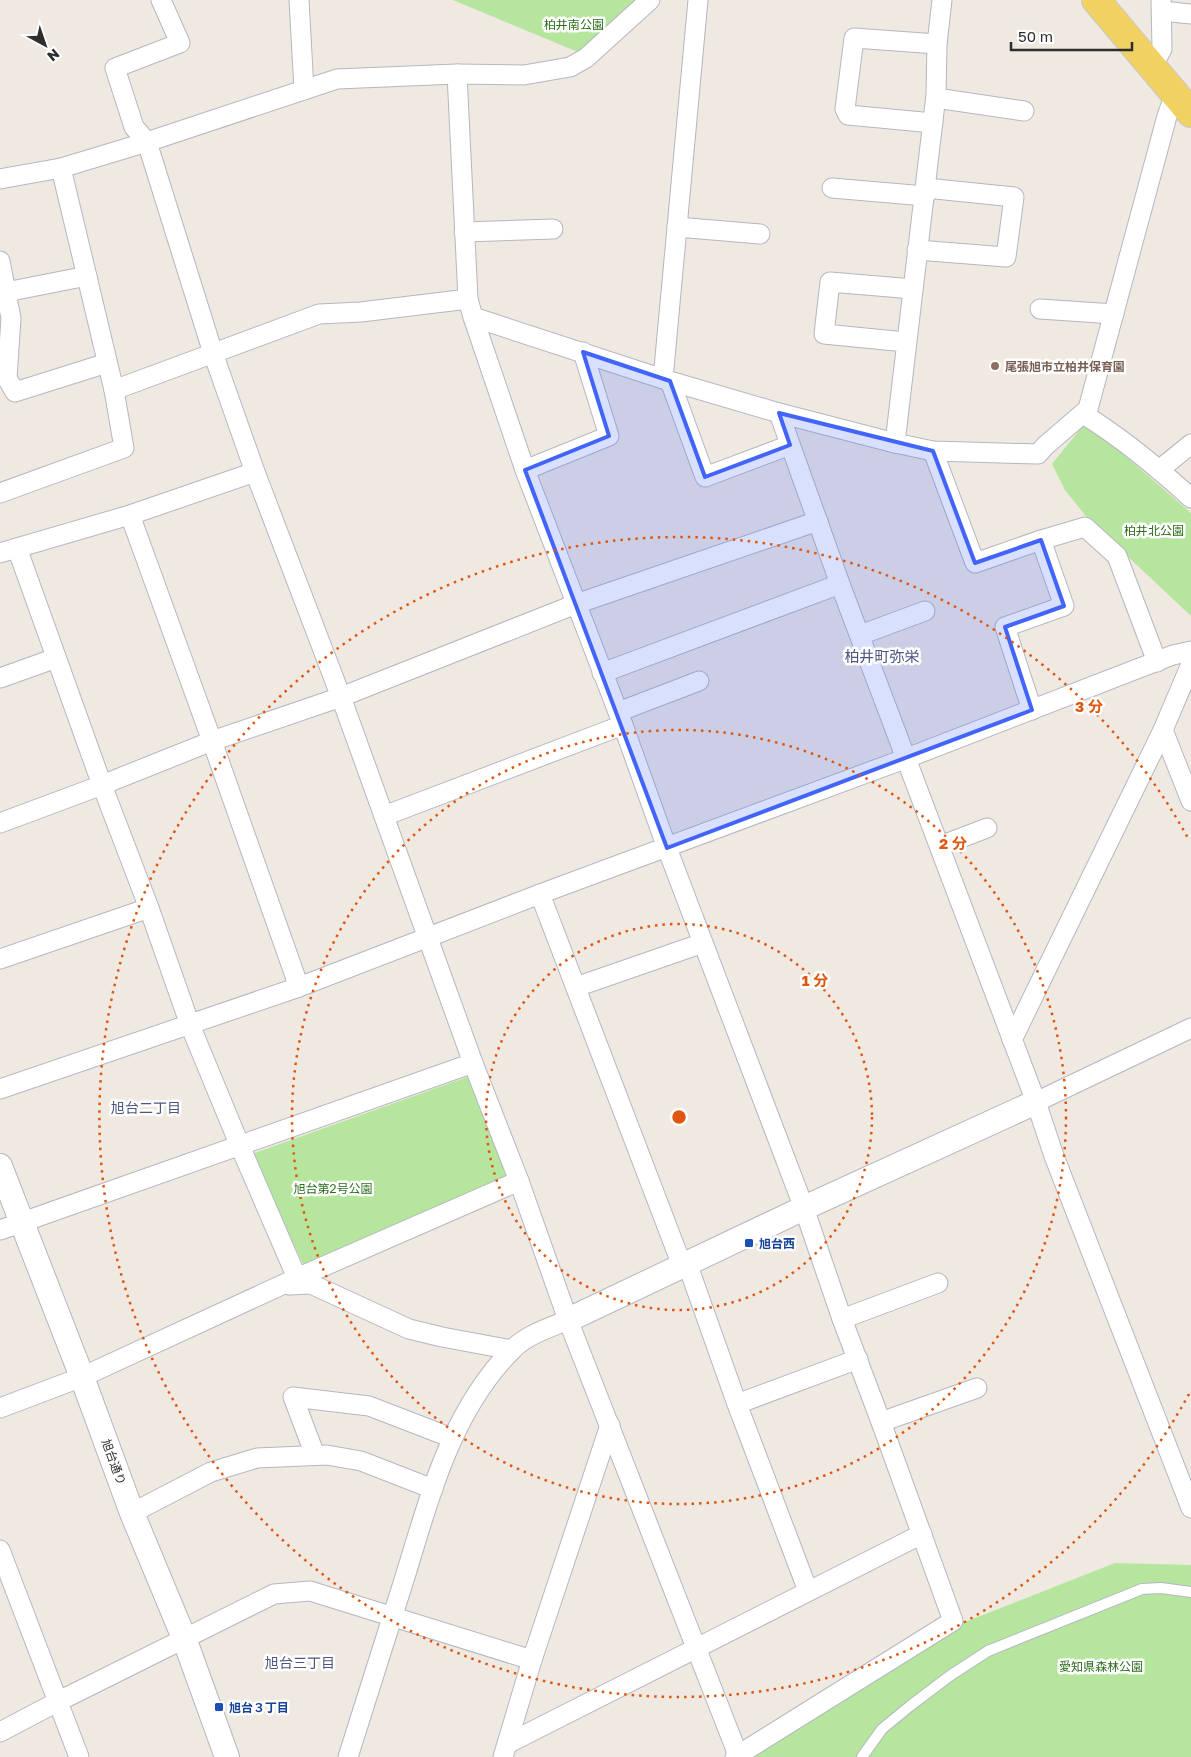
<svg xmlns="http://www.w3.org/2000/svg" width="1191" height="1757" viewBox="0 0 1191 1757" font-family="'Golos Text','Noto Sans JP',sans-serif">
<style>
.park{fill:#b6e59e}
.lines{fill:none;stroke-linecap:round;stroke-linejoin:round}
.service-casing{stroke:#b4b7c1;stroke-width:12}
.minor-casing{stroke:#b4b7c1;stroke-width:21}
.tertiary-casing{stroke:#b4b7c1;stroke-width:26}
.primary-casing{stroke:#c9c9c9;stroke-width:30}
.service{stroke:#fff;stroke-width:10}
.minor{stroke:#fff;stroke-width:19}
.tertiary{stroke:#fff;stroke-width:24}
.primary{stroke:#f2d163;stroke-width:28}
.marked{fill:#4264fb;fill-opacity:0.2;stroke:#4264fb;stroke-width:4;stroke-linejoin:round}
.ring{fill:none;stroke:#df570e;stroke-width:2.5;stroke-dasharray:2.5 5}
.education-dot{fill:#8d6e63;stroke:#fff;stroke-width:2}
.transit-dot{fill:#1a4fb4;stroke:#fff;stroke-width:2}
.labels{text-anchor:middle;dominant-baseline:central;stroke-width:5;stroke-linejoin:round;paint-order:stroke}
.park-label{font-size:12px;fill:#2c6e1b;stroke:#fff}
.education-label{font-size:12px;font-weight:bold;fill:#785e54;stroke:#fff;text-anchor:start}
.transit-label{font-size:12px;font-weight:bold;fill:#164399;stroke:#fff;text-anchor:start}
.street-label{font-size:12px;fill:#2e2e2e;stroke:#fff}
.neighbourhood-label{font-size:14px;fill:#4d5680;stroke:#fff}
.quarter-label{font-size:15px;fill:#4d5680;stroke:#fff}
.centre{fill:#df570e;stroke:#fff;stroke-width:2.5}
.ring-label{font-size:15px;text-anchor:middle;font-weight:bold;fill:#df570e;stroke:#fff;stroke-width:5;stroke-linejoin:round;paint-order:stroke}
</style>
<rect width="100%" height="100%" fill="#efe9e1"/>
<g class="park">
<polygon points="453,0 636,0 578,52"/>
<polygon points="1086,422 1191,513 1191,616 1089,520 1065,490 1052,464"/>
<polygon points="470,1076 509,1175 304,1266 252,1154"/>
<polygon points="1115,1563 1191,1565 1191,1757 750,1757 960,1624"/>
</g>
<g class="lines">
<defs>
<polyline id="service" points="862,1757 882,1729 910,1706 951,1675 988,1651 1142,1589 1161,1588 1191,1592"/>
<g id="minor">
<polyline points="161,0 180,43 115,68 134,127 147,142 213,353 255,472 341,697 473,1063 519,1181 568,1320 738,1755"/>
<polyline points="299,0 304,90"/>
<polyline points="1162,11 1191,14"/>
<polyline points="1152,67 1162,49 1161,0"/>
<polyline points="457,74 468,299 473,317 525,470 623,725 667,848 804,1208 842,1319 881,1422 953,1621 735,1757"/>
<polyline points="936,98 1024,111"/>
<polyline points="933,123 848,115 845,109 854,38 937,44"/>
<polyline points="0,179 61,168 147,142 337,79 457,74 524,75 570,67 586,58 650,0"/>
<polyline points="832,188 925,196"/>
<polyline points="677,227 760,234"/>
<polyline points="464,232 553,229"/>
<polyline points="917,250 1006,257 1014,197 926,188"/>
<polyline points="0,261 11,318 7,378 15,392 107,363"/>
<polyline points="6,292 87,276"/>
<polyline points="1040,309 1114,314"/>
<polyline points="473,317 663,379 779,413 895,443 933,451 1038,454 1045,446 1088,409 1167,116 1175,94"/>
<polyline points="906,342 824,334 830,282 913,289"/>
<polyline points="663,379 698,0"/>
<polyline points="670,381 705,477 790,445"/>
<polyline points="114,390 319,314 361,312 468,299"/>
<polyline points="779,413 840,584 1036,1102 1054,1156 1191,1508"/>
<path d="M 1083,414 C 1122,438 1157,467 1191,498"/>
<polyline points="895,443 936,95 937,44 942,0"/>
<polyline points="933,451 975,563 1041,540"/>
<polyline points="525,470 609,436 583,352"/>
<polyline points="1159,470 1191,444"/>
<polyline points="0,493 124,448 114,390 61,168"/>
<polyline points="130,515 212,741 299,987"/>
<polyline points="17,548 102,785 149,908 190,1025 240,1146 297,1278"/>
<polyline points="0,553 130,515 255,472"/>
<polyline points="860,635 925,611"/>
<polyline points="602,673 840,584"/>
<polyline points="0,678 56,658"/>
<polyline points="1032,710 1005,627 1064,606 1041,540 1085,527 1117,556 1157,662"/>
<polyline points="618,712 699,681"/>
<polyline points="1163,730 1191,801"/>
<polyline points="384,816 623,725"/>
<polyline points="0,823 102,785 212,741 341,697 576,604 818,521"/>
<polyline points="940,846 987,828"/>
<polyline points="540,894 678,1255 687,1263 737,1404 808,1591"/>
<polyline points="0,959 149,908"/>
<polyline points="576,987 703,943"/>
<polyline points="1012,1040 1163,730 1191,664"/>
<polyline points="0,1089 299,987 540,894 907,758 1173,655 1191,651"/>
<polyline points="1036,1102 1191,1028"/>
<polyline points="0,1230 473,1063"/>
<polyline points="289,1285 311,1284 409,1329 442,1337 512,1350"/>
<polyline points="842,1319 938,1283"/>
<polyline points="737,1404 858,1359"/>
<polyline points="0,1408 82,1377 297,1278 519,1181"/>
<polyline points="881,1422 977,1388"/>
<polyline points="315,1455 293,1397 369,1406 452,1438"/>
<polyline points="132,1513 211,1472 257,1458 327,1455 361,1461 433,1489"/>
<polyline points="0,1550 79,1757"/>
<polyline points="0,1732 57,1702 274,1594 310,1591 532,1660"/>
<polyline points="507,1744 922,1534"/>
<path d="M 348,1757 C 367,1698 385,1639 404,1580 C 429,1500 450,1412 512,1350 C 526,1335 549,1328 568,1320"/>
<polyline points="503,1757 532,1660 610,1425"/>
</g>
<g id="tertiary">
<polyline points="0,1166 82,1377 132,1513 184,1638 227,1757"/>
<polyline points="568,1320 804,1208 1036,1102"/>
</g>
<polyline id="primary" points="1096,0 1191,113"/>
</defs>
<use href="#service" class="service-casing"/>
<use href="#minor" class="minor-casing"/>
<use href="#tertiary" class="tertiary-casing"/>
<use href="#primary" class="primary-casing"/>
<use href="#service" class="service"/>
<use href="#minor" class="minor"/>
<use href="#tertiary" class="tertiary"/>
<use href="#primary" class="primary"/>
</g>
<path class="marked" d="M 583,352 L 670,381 L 705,477 L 790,445 L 779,413 L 933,451 L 975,563 L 1041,540 L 1064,606 L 1005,627 L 1032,710 L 667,848 L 525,470 L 609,436 Z"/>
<g class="ring">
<circle cx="679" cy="1117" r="193"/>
<circle cx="679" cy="1117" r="387"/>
<path d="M1189 1394A580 580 0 1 1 1189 840"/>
</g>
<circle class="education-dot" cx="995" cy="366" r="5"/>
<g class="transit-dot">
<rect x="744" y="1238" width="10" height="10" rx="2.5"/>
<rect x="214" y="1702" width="10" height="10" rx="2.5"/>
</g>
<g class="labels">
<g class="park-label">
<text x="574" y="24">柏井南公園</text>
<text x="1154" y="530">柏井北公園</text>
<text x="333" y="1188">旭台第2号公園</text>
<text x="1101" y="1666">愛知県森林公園</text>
</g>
<g class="education-label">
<text x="1005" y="366">尾張旭市立柏井保育園</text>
</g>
<g class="transit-label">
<text x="759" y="1243">旭台西</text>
<text x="229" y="1707">旭台３丁目</text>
</g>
<g class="street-label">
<text transform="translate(114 1462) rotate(70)">旭台通り</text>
</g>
<g class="neighbourhood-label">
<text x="146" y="1107">旭台二丁目</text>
<text x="300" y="1662">旭台三丁目</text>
</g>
<g class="quarter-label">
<text x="882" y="656">柏井町弥栄</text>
</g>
</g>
<circle cx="679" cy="1117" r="8" class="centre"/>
<g class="ring-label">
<text x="1089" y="712">3 分</text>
<text x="953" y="849">2 分</text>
<text x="815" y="986">1 分</text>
</g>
<g transform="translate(45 45) rotate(140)" stroke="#ffffff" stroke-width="4" paint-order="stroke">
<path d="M0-4L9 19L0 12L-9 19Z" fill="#2e2e2e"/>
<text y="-8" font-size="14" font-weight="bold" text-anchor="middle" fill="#2e2e2e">N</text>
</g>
<path d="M1011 42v8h121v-8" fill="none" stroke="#2e2e2e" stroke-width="2.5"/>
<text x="1018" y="42" font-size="15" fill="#2e2e2e" stroke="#ffffff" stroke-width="4" paint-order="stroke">50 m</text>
</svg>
